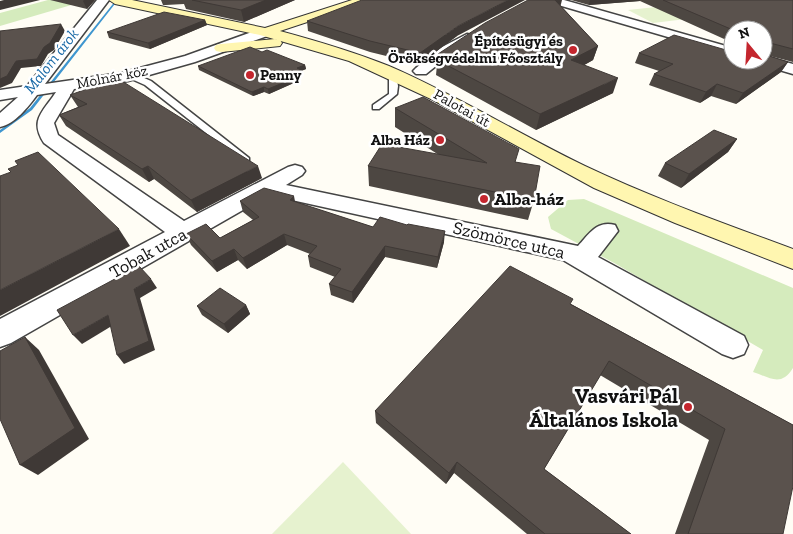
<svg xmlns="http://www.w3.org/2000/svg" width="793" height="534" viewBox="0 0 793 534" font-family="'Zilla Slab',serif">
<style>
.green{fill:#d5ebbd}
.pitch{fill:#e6f2cf}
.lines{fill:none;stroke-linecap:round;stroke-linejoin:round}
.stream{fill:#3f96cf;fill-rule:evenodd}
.lane-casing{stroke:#444;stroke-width:3}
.street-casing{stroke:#444;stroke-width:3}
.secondary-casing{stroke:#333;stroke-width:2}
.lane{fill:#fff;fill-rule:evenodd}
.street{fill:#fff;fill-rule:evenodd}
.secondary{fill:#fff6b0;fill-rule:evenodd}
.wall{fill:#4d4742}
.shaded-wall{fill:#3f3936}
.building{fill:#5a524d;stroke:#3f3936}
.poi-dot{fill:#c4262e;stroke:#fff;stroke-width:2}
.labels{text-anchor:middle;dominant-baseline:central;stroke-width:5;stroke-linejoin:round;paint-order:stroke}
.far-poi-label{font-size:15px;font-weight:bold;fill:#111;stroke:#fff;text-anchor:end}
.far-street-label{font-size:15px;fill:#111;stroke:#fff}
.far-water-label{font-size:16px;font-style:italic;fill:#1768a6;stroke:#fff}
.poi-label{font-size:18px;font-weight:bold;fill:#111;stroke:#fff;text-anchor:start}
.street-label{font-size:18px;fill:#111;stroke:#fff}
.near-poi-label{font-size:21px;font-weight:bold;fill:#111;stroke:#fff;text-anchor:end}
</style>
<rect width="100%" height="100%" fill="#fffdf5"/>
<g class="green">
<polygon points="48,0 85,1 0,26 0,13"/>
<path d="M 584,199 L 793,288 L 793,368 C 781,387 771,378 753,372 L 763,350 L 616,264 L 551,229 L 548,217 L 568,200 Z"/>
</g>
<g class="pitch">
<polygon points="684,4 711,16 653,23 628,10"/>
<polygon points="343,462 411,534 272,534"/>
</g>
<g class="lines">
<polygon class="stream" points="116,0 118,0 32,110 0,133 0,130 30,108"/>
<defs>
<g id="lane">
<polygon points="389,71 396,73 398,86 397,94 379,109 373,109 373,105 389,94"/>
<polygon points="127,73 133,73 151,81 249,158 249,162 243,162 145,85 127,77"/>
</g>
<g id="street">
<path d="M 97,0 L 109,0 L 45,84 L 121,73 L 185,56 L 260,29 L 270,29 L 272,32 L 270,35 L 195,62 L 128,81 L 74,89 L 54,123 L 58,135 L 184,221 L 288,167 L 295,165 L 302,167 L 305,171 L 302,175 L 286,185 L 578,246 C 589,234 597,220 615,225 L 618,231 L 598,257 L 744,336 L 748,345 L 744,354 L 733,358 L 722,354 L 563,260 L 269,195 L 11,343 L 0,347 L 0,319 L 165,232 L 44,143 C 29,120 43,112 56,92 L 37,95 C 28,107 15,124 0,127 L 0,113 L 18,97 L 0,100 L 0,90 L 27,86 Z"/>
<polygon points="546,0 564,0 733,48 733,56 548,2"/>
<polygon points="467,34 472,35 474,38 472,41 452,53 426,74 416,74 413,71 416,68 442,47"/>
<polygon points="763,56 793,64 793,74 755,63 753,60 763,60"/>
</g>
<g id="secondary">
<path d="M 109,0 L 132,0 L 265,28 L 352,0 L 370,0 L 368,2 L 280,31 C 317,41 354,52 389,66 C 456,95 519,134 585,166 C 652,198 723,223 793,249 L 793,269 L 675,223 L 594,188 L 433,100 L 349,61 L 260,35 L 115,4 Z"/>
<polygon points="275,39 280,40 282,43 280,46 221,52 216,51 214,48 216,45 221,44"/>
</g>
</defs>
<use href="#lane" class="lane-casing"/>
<use href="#street" class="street-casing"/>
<use href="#secondary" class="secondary-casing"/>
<use href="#lane" class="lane"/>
<use href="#street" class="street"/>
<use href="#secondary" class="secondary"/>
</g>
<g class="wall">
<polygon points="50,0 95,0 87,9"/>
<polygon points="161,0 295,0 244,22 186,9 184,4 166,5 163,5"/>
<polygon points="571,0 793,0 793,62 766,55 788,62 781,72 736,104 711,96 700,103 649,85 654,74 659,71 635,63 639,53 763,60 763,30 733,30 733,43 640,1 589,5"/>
<polygon points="561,6 598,46 593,60 584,65 613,93 536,130 436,75 438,54"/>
<polygon points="205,20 207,25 150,49 109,38 107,32"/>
<polygon points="307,21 457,36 419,64 370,52 308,31"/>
<polygon points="262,52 305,65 306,69 301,71 302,74 294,77 296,82 269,94 264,92 253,96 199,70 198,66"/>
<polygon points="70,95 262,178 197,212 154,179 149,182 66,126 59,115 78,107"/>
<polygon points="395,108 516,162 534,200 528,220 369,186 368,166 439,155 395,127"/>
<polygon points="737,139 728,152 681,188 658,176 665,163"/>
<polygon points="240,201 295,202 373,227 444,242 437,268 385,257 353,303 331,295 329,284 335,277 310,267 308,256 310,254 287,245 247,269 238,260 217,272 191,245 186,234 220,238 253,220 243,212"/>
<polygon points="571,304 793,425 783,534 675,534 709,440 600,375 544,469 631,534 527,534 454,473 446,484 376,423 375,411"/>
<polygon points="246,305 250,314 228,333 202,315 197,306"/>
</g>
<g class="shaded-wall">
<polygon points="4,0 40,0 0,10 0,1"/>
<polygon points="84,0 95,0 87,9 83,1"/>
<polygon points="266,0 295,0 244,22 241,10"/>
<polygon points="508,0 525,0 457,36 419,64 420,53 458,26"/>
<polygon points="547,0 562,0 560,8"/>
<polygon points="590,0 640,0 640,1 589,5"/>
<polygon points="205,20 207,25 150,49 148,43"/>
<polygon points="61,24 65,31 54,50 48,54 41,66 21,68 12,83 0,88 0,79 16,61 44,47"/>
<polygon points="598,46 593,60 567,75 571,60"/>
<polygon points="788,62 781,72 736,104 743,93"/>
<polygon points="305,65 306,69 301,71 302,74 290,79 289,75 297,68"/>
<polygon points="295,78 296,82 269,94 268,89"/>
<polygon points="618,78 613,93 536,130 540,114"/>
<polygon points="717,84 711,96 700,103 706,92"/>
<polygon points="264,87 264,92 253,96 252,92"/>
<polygon points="737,139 728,152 681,188 689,174"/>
<polygon points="148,166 154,179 149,182 142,169"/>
<polygon points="258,166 262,178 197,212 191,200"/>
<polygon points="294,196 296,207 290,200"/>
<polygon points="119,229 130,246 0,316 0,290"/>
<polygon points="445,231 444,242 437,268 438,257"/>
<polygon points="284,234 287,245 247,269 243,258"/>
<polygon points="385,246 385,257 353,303 352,292"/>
<polygon points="234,249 238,260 217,272 212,261"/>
<polygon points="151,279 157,288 140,298 155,350 124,364 117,355 134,289"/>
<polygon points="246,305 250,314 228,333 224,324"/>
<polygon points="108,315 115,324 82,344 73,335"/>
<polygon points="25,337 39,350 89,439 38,475 20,465"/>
<polygon points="457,462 454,473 446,484 449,473"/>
</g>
<g class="building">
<polygon points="192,0 266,0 241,10"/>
<polygon points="362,0 508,0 458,26 420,53 370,41 307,21"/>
<polygon points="528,0 555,0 598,46 571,60 618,78 540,114 437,60 441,55 438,54 485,23"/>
<polygon points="663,0 793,0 793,49 770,43 768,47 763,47 763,30 733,30"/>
<polygon points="164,12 205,20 148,43 107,32"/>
<polygon points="61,24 50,43 44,47 37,59 16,61 7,76 0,79 0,31"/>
<polygon points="674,35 733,52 733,60 763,60 763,54 788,62 743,93 717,84 706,92 654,74 673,64 639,53"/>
<polygon points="250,47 262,52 267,50 305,65 297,68 301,70 289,75 295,78 268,89 264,87 252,92 198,66"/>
<polygon points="117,78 258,166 191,200 148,166 142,169 59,115 87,104 70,95"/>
<polygon points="423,97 519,149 515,162 540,166 534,200 368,166 382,144 487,163 395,108"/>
<polygon points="714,130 737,139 689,174 665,163"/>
<polygon points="38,152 119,229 0,290 0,176 11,172 8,169 18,165 15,161"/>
<polygon points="264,188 294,196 290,200 373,227 380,217 407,225 408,224 445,231 438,257 385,246 352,292 329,284 341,269 308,256 317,246 284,234 243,258 234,249 212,261 186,234 206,224 220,238 259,217 240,201"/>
<polygon points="139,266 151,279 134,289 149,341 117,355 108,315 73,335 57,310"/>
<polygon points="510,266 573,299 570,304 793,425 793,486 783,534 688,534 725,429 609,361 544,469 631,534 545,534 457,462 449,473 375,411"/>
<polygon points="220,288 246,305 224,324 197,306"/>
<polygon points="25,337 75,428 20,465 0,419 0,351"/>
</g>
<g class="poi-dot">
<circle cx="573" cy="50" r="5"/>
<circle cx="250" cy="75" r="5"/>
<circle cx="440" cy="140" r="5"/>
<circle cx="484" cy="199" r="5"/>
<circle cx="688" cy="407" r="5"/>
</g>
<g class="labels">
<g class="far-poi-label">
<text x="563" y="41">Építésügyi és<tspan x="563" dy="17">Örökségvédelmi Főosztály</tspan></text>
<text x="260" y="75" text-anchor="start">Penny</text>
<text x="430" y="140">Alba Ház</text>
</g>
<g class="far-street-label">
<text transform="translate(112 77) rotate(-11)">Molnár köz</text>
<text transform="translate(462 108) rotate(29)">Palotai út</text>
</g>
<g class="far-water-label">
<text transform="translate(51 61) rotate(-52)">Malom árok</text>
</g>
<g class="poi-label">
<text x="494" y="199">Alba-ház</text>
</g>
<g class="street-label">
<text transform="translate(509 240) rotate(13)">Szömörce utca</text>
<text transform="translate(148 253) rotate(-29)">Tobak utca</text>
</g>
<g class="near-poi-label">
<text x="678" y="395">Vasvári Pál<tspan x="678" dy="24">Általános Iskola</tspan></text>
</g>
</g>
<g transform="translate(748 45) rotate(342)"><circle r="24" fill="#ffffff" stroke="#a0a0a0"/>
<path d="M0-4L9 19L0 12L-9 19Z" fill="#c4262e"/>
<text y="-8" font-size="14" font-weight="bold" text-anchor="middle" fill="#111111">N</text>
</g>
</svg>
